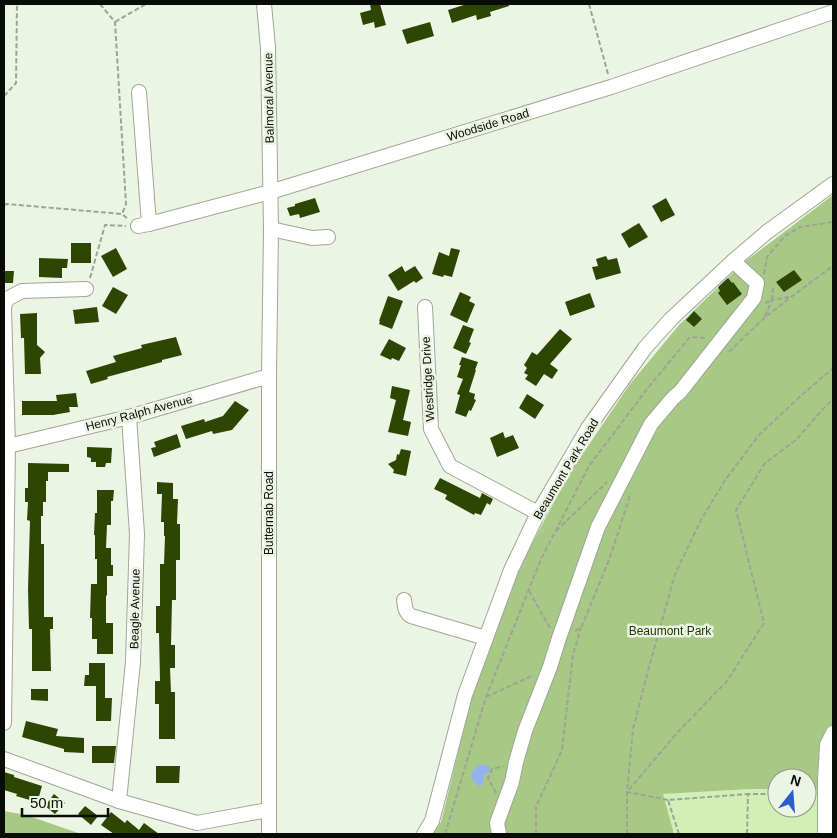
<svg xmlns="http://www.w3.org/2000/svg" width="837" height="838" viewBox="0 0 837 838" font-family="Arial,sans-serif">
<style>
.green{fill:#d2efb5}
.forest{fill:#a8c886}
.water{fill:#95b2f0}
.building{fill:#2d4703}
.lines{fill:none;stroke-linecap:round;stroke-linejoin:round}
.minor-casing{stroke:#9ea696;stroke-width:16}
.path{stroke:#9da496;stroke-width:2;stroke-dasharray:5 2.5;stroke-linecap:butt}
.minor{stroke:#fff;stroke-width:14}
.labels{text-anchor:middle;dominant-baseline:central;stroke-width:5;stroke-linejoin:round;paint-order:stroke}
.street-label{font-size:12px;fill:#0a0c07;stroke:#ecf5e3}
.park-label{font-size:12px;fill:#1f3202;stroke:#ecf5e3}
</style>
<rect width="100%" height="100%" fill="#ecf5e3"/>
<polygon class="green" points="750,789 777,789 777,808 807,808 807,789 833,789 833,834 674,834 662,794"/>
<g class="forest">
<polygon points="833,195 833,723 821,744 819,789 807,789 807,778 777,778 777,789 750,789 663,794 674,834 433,834 441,822 473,692 519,569 567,477 630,384 679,325 743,263"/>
<polygon points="4,811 26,815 81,834 4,834"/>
</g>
<polygon class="water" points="479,764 489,766 490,770 487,774 483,774 484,781 480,787 471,778 472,772"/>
<g class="building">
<polygon points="370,4 380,4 386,25 375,28 374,22 363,25 360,13 371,10"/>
<polygon points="467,4 509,4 509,6 490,12 491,16 477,20 476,15 452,23 448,10"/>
<polygon points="430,22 434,36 407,44 402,30"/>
<polygon points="315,198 320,212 300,218 299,214 290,216 287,208 295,206 295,204"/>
<polygon points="666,198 675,215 661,222 652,206"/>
<polygon points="639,223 648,237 629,248 621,234"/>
<rect x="71" y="243" width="20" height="20"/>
<polygon points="116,248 127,269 113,277 101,256"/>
<polygon points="451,248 460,250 452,277 444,275 443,277 432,274 439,252 449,256"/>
<polygon points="606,256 608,260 617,258 621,273 596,280 592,267 598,266 596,259"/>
<polygon points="39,258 68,259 67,268 62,268 62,278 39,277"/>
<polygon points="402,266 405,272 415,266 423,278 416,283 414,281 398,291 388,275"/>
<polygon points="794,270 802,280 784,292 776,282"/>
<polygon points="4,271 14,271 13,283 4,283"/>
<polygon points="728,278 732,283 733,282 742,294 727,305 718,293 720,291 718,287"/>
<polygon points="113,287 128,295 116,314 102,306"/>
<polygon points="460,292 471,297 469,301 475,304 467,323 450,315"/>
<polygon points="590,293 595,307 570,316 565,302"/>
<polygon points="388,296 403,301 392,329 379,324 380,321 379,321"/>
<polygon points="97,307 99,322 75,324 73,310"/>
<polygon points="694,311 702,319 694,327 686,320"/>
<polygon points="37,313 37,345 45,352 40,358 41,374 25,374 24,338 21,338 20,314"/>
<polygon points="463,325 474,329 469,342 471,343 466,354 453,348"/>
<polygon points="560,329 572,339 550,364 558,370 552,379 544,374 536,386 525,379 528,375 524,373 527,368 524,365 532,352 537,355"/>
<polygon points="176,337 182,355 162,360 162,362 107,377 108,379 91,384 86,371 116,362 113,356 142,348 141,345"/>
<polygon points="389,339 406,348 399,361 392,358 391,360 380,355"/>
<polygon points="462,357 478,362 475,370 476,370 469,392 475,394 474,399 476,400 471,411 469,410 466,417 455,413 460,395 457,394 463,379 457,377 461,365 459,365"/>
<polygon points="392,386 410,390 403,420 411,422 408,436 388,432 396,400 390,398"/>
<polygon points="76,393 78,407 69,407 70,412 53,415 22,415 22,401 57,401 56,395"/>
<polygon points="527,394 544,405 535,419 519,408"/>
<polygon points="235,401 249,410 232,430 213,434 212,431 186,439 181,426 204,419 205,422 223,416"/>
<polygon points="503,432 505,438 513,435 519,448 497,457 490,438"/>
<polygon points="177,434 181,447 154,457 151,448 156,447 154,442"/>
<polygon points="87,447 112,448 111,463 106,463 105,467 96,467 96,462 91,462 91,458 87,457"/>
<polygon points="401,449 411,451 406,476 393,473 394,470 388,464 396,460 397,454 399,455"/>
<polygon points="28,463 69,464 69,472 48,472 48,481 46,481 46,502 43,502 43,516 41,516 41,544 44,544 44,617 53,617 53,629 50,629 51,671 32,671 32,629 29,629 28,589 30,521 27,520 28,502 25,502 25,488 28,488"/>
<polygon points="440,478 480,498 482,493 493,499 490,505 487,503 481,515 475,513 474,515 445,499 447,495 434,489"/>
<polygon points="157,482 173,483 173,499 178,499 177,524 180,524 180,560 176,560 176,600 172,600 171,645 175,645 175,668 170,668 171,692 175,692 175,739 159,739 159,704 155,704 155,681 160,681 159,633 156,633 156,606 160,606 160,564 164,564 165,536 164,536 164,522 161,522 162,494 157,494"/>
<polygon points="97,490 114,490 113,501 111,501 111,525 107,525 106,548 111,548 111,565 113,565 113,576 107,576 107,596 106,595 106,623 113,623 113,654 97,654 97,639 92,639 92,618 90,618 91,584 97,584 97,559 95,559 95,535 94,535 95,513 97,513"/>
<polygon points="89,663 105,663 105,698 112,698 111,721 96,721 96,686 84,686 85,675 89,675"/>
<polygon points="31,689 48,689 48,701 31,700"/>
<polygon points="26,721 58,729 56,736 84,738 84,753 64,752 64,749 22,737"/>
<polygon points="92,746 116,746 114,763 92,763"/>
<polygon points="156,766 180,766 179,783 156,783"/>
<polygon points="4,772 14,775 14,777 42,786 38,800 34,797 33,801 16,796 17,794 4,790"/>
<polygon points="54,794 65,803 55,814 45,806"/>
<polygon points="85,806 98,816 91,825 78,814"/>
<polygon points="111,812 125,823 127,820 139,830 144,823 159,834 114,834 101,825"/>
</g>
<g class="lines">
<defs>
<g id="minor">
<polyline points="264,4 268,48 271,229 269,376 269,834"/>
<polyline points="139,92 149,224"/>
<polyline points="138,226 149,224 270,192 611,87 833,12"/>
<polyline points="271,229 312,238 328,237"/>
<polyline points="4,307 7,299 22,291 86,289"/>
<polyline points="425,307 431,429 450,466 538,513"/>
<polyline points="4,309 8,446 4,723"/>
<polyline points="8,446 129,417 269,376"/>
<path d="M 404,600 C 405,607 405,612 411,616 L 486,638"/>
<polyline points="4,759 119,801 197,823 268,810"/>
<polyline points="119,801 133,662 137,534 129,417"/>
<polyline points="424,834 432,821 465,695 511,570 538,513 588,428 645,348 671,319 733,261 767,232 833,184"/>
<polyline points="499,834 497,823 512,782 516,762 525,731 550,667 558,641 598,527 651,424 673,398 680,392 754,298 757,283 733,261"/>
<polyline points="825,834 825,780 827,745 833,733"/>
</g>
</defs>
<use href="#minor" class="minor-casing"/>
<g class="path">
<polyline points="100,4 115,22 126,204 122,214"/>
<polyline points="589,4 608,74"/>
<polyline points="115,22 146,4"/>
<polyline points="4,96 16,83 17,4"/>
<polyline points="4,205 7,204 122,214 128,219"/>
<polyline points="764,274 767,257 785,236 800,227 833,222"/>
<polyline points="90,278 105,225 126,226"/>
<polyline points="765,303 772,300 773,289 770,287"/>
<polyline points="765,316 772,300 789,297"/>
<polyline points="729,352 764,318 791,297 833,266"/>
<polyline points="556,531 607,482"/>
<polyline points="529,591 550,628"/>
<polyline points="575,631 581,628 609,560 629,499 630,493"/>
<polyline points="486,697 534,675"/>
<polyline points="496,793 488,778 492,769 503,766"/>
<polyline points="807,794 813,794"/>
<polyline points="668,800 627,792 633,729 649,667 675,574 701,520 725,480 759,435 803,394 833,368"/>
<polyline points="445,834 486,697 541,559 589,466 647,389 690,337 706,338"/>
<polyline points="536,834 536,807 562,750 573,654 581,628"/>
<polyline points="627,834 627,792 677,733 727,681 764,623 736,510 765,463 796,440 822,410 833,399"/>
<polyline points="679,834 668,800 748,794"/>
<polyline points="747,834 748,794 777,794"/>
</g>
<use href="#minor" class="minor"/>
</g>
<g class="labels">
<g class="street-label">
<text transform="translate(269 98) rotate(-91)">Balmoral Avenue</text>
<text transform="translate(488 125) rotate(-17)">Woodside Road</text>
<text transform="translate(428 379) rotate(-93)">Westridge Drive</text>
<text transform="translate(139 413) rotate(-15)">Henry Ralph Avenue</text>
<text transform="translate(566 469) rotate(-59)">Beaumont Park Road</text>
<text transform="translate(269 513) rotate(-90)">Butternab Road</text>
<text transform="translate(135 609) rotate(-89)">Beagle Avenue</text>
</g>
<g class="park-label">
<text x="670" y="631">Beaumont Park</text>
</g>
</g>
<rect width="837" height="838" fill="none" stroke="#0a0c07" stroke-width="10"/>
<g transform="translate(792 793) rotate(17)"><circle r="24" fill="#ecf5e3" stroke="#92988b"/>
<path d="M0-4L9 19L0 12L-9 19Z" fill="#2f5ccb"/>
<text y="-8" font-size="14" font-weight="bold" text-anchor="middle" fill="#0a0c07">N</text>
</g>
<path d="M22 808v8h86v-8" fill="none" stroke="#0a0c07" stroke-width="2.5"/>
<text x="30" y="808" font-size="15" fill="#0a0c07" stroke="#ecf5e3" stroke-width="4" paint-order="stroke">50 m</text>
</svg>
